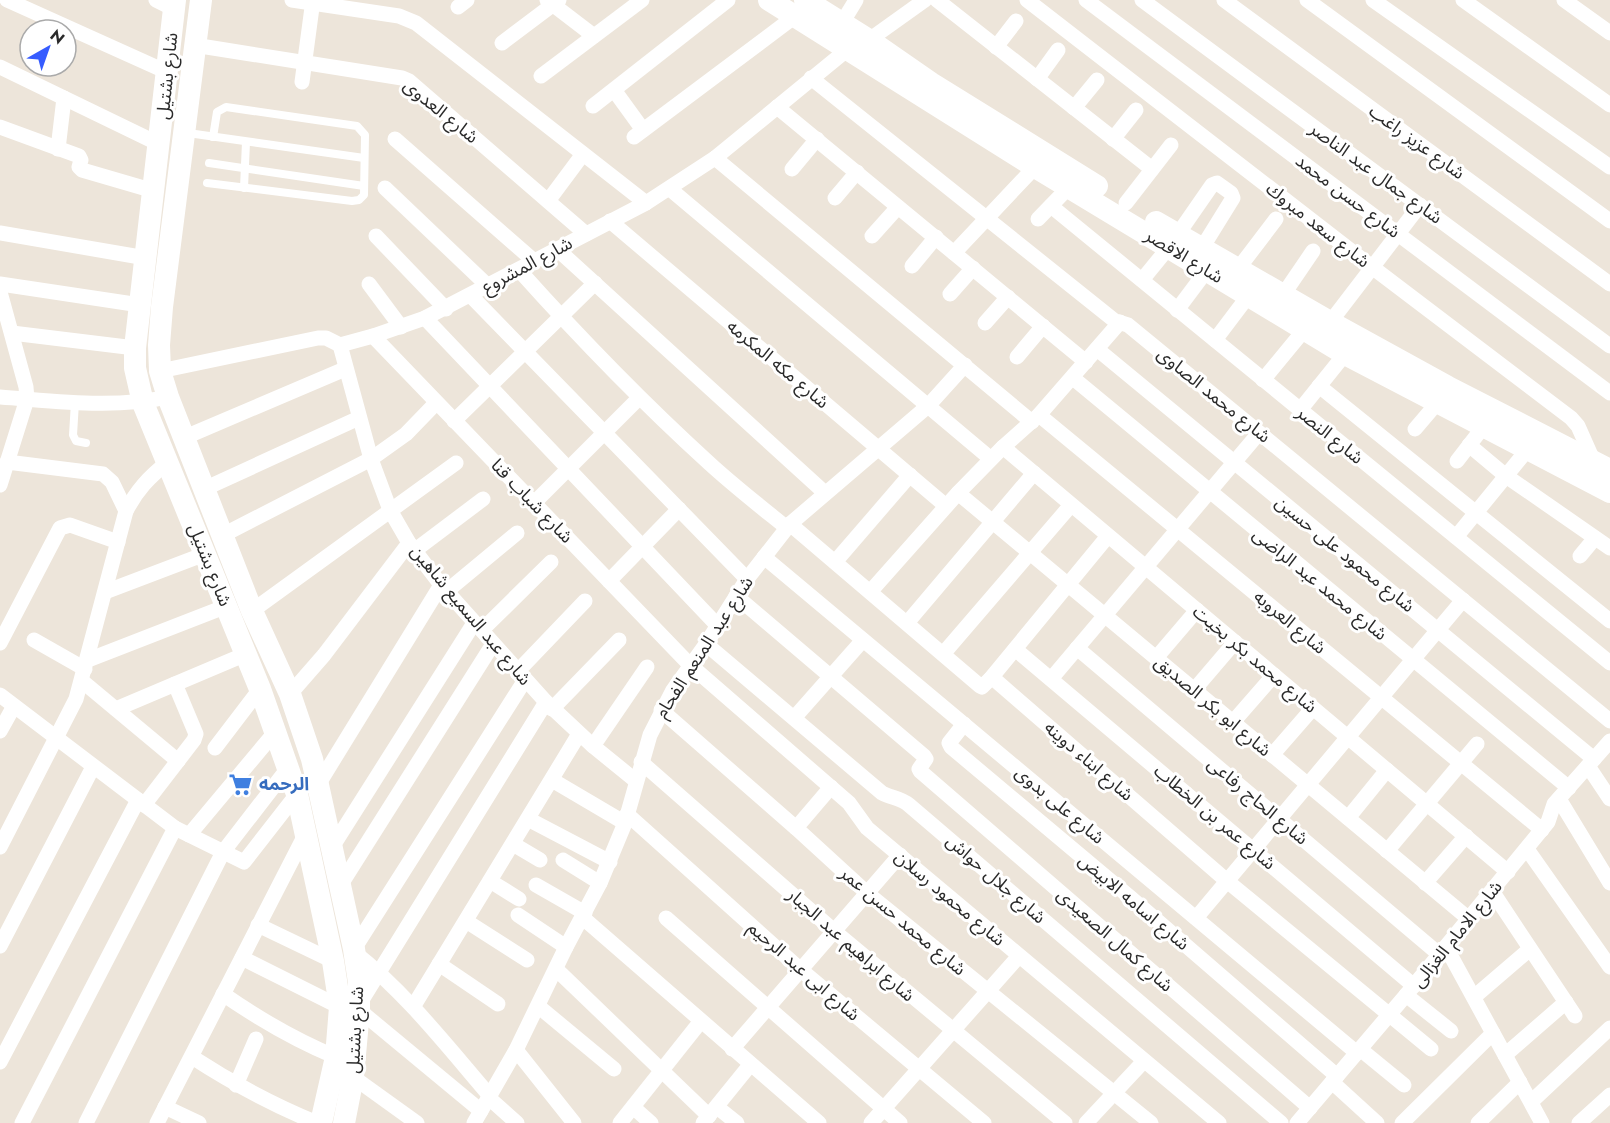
<svg xmlns="http://www.w3.org/2000/svg" width="1610" height="1123" viewBox="0 0 1610 1123" font-family="Jost,'Noto Sans Arabic',sans-serif">
<style>
.lines{fill:none;stroke-linecap:round;stroke-linejoin:round}
.lane{stroke:#fff;stroke-width:8}
.street{stroke:#fff;stroke-width:15}
.secondary{stroke:#fff;stroke-width:22}
.labels{text-anchor:middle;dominant-baseline:central;stroke-width:6;stroke-linejoin:round;paint-order:stroke}
.street-label{font-size:18px;fill:#2a2a2a;stroke:#fff}
.shop-label{font-size:18px;font-weight:bold;fill:#366cbe;stroke:#fff;text-anchor:start}
</style>
<rect width="100%" height="100%" fill="#ede5da"/>
<g class="lines">
<g class="lane">
<polyline points="188,133 364,158"/>
<polyline points="209,163 364,186"/>
<polyline points="207,183 352,201 359,200 364,195 365,135 357,126 226,107 217,112 213,137"/>
<polyline points="244,188 246,142"/>
<polyline points="75,402 73,435 76,441 86,443"/>
</g>
<g class="street">
<polyline points="7,0 167,72"/>
<polyline points="156,0 174,9"/>
<polyline points="292,0 399,16 416,23 646,203"/>
<polyline points="547,0 594,36"/>
<polyline points="937,0 1152,169"/>
<polyline points="1027,0 1372,267 1571,418 1578,426 1594,462"/>
<polyline points="1086,0 1610,393"/>
<polyline points="1142,0 1610,346"/>
<polyline points="1224,0 1610,284"/>
<polyline points="1307,0 1610,221"/>
<polyline points="1373,0 1610,167"/>
<polyline points="1463,0 1610,105"/>
<polyline points="1564,0 1610,33"/>
<polyline points="458,7 467,0"/>
<polyline points="842,23 856,0"/>
<polyline points="869,40 925,0"/>
<polyline points="502,43 559,0"/>
<polyline points="194,45 402,78 409,81 586,234"/>
<polyline points="996,47 1016,21"/>
<polyline points="0,67 159,144"/>
<polyline points="541,76 642,0"/>
<polyline points="811,78 1115,321 1128,325 1610,721"/>
<polyline points="1037,79 1058,50"/>
<polyline points="302,82 313,0"/>
<polyline points="614,90 643,130"/>
<polyline points="593,106 728,0"/>
<polyline points="777,107 1086,362"/>
<polyline points="1074,108 1097,80"/>
<polyline points="0,127 79,156 81,160 79,167 82,170 154,191"/>
<polyline points="634,137 794,17"/>
<polyline points="395,139 534,261"/>
<polyline points="1113,139 1136,110"/>
<polyline points="58,149 64,98"/>
<polyline points="715,158 1032,422"/>
<polyline points="792,169 817,139"/>
<polyline points="385,188 488,286"/>
<polyline points="670,189 991,459"/>
<polyline points="835,198 857,172"/>
<polyline points="548,201 583,154"/>
<polyline points="1126,203 1171,145"/>
<polyline points="1051,206 1610,663"/>
<polyline points="1038,219 1069,187"/>
<polyline points="610,221 946,506"/>
<polyline points="0,233 146,258"/>
<polyline points="1178,234 1212,185 1217,183 1231,193 1233,198 1202,248"/>
<polyline points="376,236 446,309"/>
<polyline points="872,236 898,207"/>
<polyline points="557,249 825,493"/>
<polyline points="954,253 1035,167"/>
<polyline points="912,266 936,237"/>
<polyline points="1238,269 1276,219"/>
<path d="M 519,270 C 579,337 642,402 709,463 C 734,486 761,507 787,528"/>
<polyline points="1142,280 1169,247"/>
<polyline points="0,284 140,305"/>
<polyline points="369,284 401,327"/>
<polyline points="0,292 26,387 27,399 0,485"/>
<polyline points="950,294 973,268"/>
<polyline points="1283,295 1313,251"/>
<polyline points="471,296 747,579"/>
<polyline points="1177,310 1207,270"/>
<polyline points="425,318 717,625"/>
<polyline points="985,323 1008,297"/>
<polyline points="1325,329 1420,205"/>
<polyline points="12,333 135,348"/>
<polyline points="373,336 690,665 849,803 867,828 1219,1123"/>
<polyline points="1215,340 1249,295"/>
<polyline points="340,345 371,459 390,510 409,543 441,585 546,702 593,746 636,781"/>
<polyline points="1097,349 1594,759"/>
<polyline points="1017,357 1043,326"/>
<polyline points="160,371 318,338 326,338 340,345 373,336 425,318 646,203 715,158 848,49"/>
<polyline points="1073,378 1569,788"/>
<polyline points="1263,380 1305,329"/>
<polyline points="1319,386 1610,621"/>
<path d="M 0,397 C 56,401 113,409 168,397"/>
<polyline points="1300,410 1345,354"/>
<polyline points="1039,415 1542,830"/>
<polyline points="454,421 595,283"/>
<polyline points="1415,429 1438,402"/>
<polyline points="183,438 345,369"/>
<polyline points="1469,445 1506,476 1610,548"/>
<polyline points="1003,447 1508,872"/>
<polyline points="1457,461 1484,426"/>
<polyline points="7,462 103,474 112,482 126,511"/>
<polyline points="204,489 359,418"/>
<polyline points="958,493 1469,919"/>
<polyline points="534,503 639,398"/>
<polyline points="790,524 980,686 982,687 990,679 994,679 1227,881 1431,1049"/>
<polyline points="223,535 371,459 406,434 436,403"/>
<polyline points="1456,537 1528,449"/>
<polyline points="414,551 483,499"/>
<polyline points="1580,556 1595,538"/>
<polyline points="764,557 1357,1053"/>
<polyline points="835,562 910,475"/>
<polyline points="609,581 679,509"/>
<polyline points="447,591 517,533"/>
<polyline points="105,592 205,554"/>
<polyline points="870,592 958,493 1003,447 1039,415 1120,322"/>
<polyline points="736,596 924,756 926,759 919,769 920,771 1310,1108"/>
<polyline points="252,611 456,463"/>
<polyline points="907,623 1034,473"/>
<polyline points="482,630 551,562"/>
<polyline points="34,640 85,669"/>
<polyline points="0,643 60,528 70,525 118,542"/>
<path d="M 706,644 L 882,793 C 891,798 901,798 909,805 L 1281,1123"/>
<polyline points="1077,648 1440,955"/>
<polyline points="1015,649 1414,986"/>
<polyline points="943,654 1071,505"/>
<polyline points="1156,658 1197,610"/>
<polyline points="88,660 227,606"/>
<polyline points="517,672 585,601"/>
<polyline points="991,678 1108,536"/>
<polyline points="1051,679 1259,433"/>
<polyline points="82,681 178,761"/>
<polyline points="1194,690 1235,642"/>
<polyline points="290,694 324,655 409,543"/>
<polyline points="0,695 175,828 244,862 297,794"/>
<polyline points="116,709 246,654"/>
<polyline points="552,709 619,640"/>
<polyline points="661,710 796,828 867,893 1151,1123"/>
<polyline points="794,718 863,640"/>
<polyline points="1233,722 1274,675"/>
<polyline points="964,724 949,743 951,747 1131,898 1337,1076"/>
<polyline points="0,731 14,706"/>
<polyline points="593,746 647,667"/>
<polyline points="215,748 260,689"/>
<polyline points="1272,755 1313,708"/>
<polyline points="641,762 834,931 1065,1123"/>
<polyline points="1588,766 1610,799"/>
<polyline points="552,780 625,823"/>
<polyline points="318,785 441,585"/>
<polyline points="1559,799 1610,883"/>
<polyline points="144,805 194,740 196,734 175,684"/>
<polyline points="627,814 801,970 984,1123"/>
<polyline points="1348,818 1387,770"/>
<polyline points="528,819 610,862"/>
<polyline points="796,828 831,787"/>
<polyline points="189,835 276,731"/>
<polyline points="513,844 540,860"/>
<path d="M 0,847 L 76,699 L 126,511 C 137,490 149,477 167,463"/>
<polyline points="331,849 474,623"/>
<polyline points="1527,849 1610,967"/>
<polyline points="1387,851 1477,744"/>
<polyline points="563,860 600,883"/>
<polyline points="490,881 519,899"/>
<polyline points="1425,883 1466,836"/>
<polyline points="536,885 585,913"/>
<polyline points="340,886 493,644"/>
<polyline points="1492,891 1575,1016"/>
<polyline points="518,915 566,947"/>
<polyline points="582,917 819,1123"/>
<polyline points="666,918 900,1123"/>
<polyline points="1196,918 1463,600"/>
<polyline points="466,921 527,960"/>
<polyline points="258,925 333,961"/>
<polyline points="0,946 93,767"/>
<polyline points="1446,947 1542,1123"/>
<polyline points="354,949 525,680"/>
<path d="M 354,952 C 406,993 447,1046 490,1096"/>
<polyline points="242,958 340,1007"/>
<polyline points="439,964 498,1004"/>
<polyline points="556,969 709,1116"/>
<path d="M 223,994 C 259,1019 295,1040 336,1057"/>
<polyline points="1406,995 1451,1031"/>
<polyline points="1474,997 1530,949"/>
<polyline points="360,1003 546,702"/>
<polyline points="538,1006 614,1069"/>
<polyline points="413,1007 579,734"/>
<polyline points="359,1010 481,1111"/>
<polyline points="732,1049 900,855"/>
<polyline points="1360,1049 1404,1085"/>
<polyline points="516,1050 574,1123"/>
<polyline points="1505,1055 1566,1002"/>
<path d="M 192,1057 C 232,1083 273,1105 317,1123"/>
<polyline points="0,1062 138,800"/>
<polyline points="353,1077 417,1123"/>
<polyline points="1332,1082 1377,1123"/>
<polyline points="236,1085 256,1039"/>
<polyline points="489,1098 517,1123"/>
<polyline points="1531,1102 1610,1028"/>
<polyline points="165,1107 199,1123"/>
<polyline points="633,1107 651,1123"/>
<polyline points="717,1107 737,1123"/>
<polyline points="22,1123 175,828"/>
<polyline points="86,1123 223,852 288,768"/>
<polyline points="157,1123 306,833"/>
<polyline points="474,1123 516,1050 566,947 600,883 625,823 650,735 673,690 706,644 747,579 790,524 928,406 965,365"/>
<polyline points="620,1123 701,1021"/>
<polyline points="703,1123 750,1065"/>
<polyline points="871,1123 1019,956"/>
<polyline points="1086,1123 1144,1061"/>
<polyline points="1297,1123 1406,995 1548,822 1554,804 1610,741"/>
<polyline points="1402,1123 1493,1033"/>
<polyline points="1478,1123 1520,1082"/>
<polyline points="1579,1123 1610,1095"/>
</g>
<g class="secondary">
<polyline points="175,0 135,348 135,368 143,403 260,689 297,794 333,961 340,1007 336,1057 321,1123"/>
<polyline points="201,0 162,307 159,345 160,371 168,397 252,611 290,694 312,759 318,785 354,949 359,982 359,1010 353,1077 344,1123"/>
<polyline points="769,0 1035,167 1345,354 1610,492"/>
<polyline points="805,0 869,40 931,83 1097,186"/>
<polyline points="1156,222 1330,322 1448,387 1610,470"/>
</g>
</g>
<defs>
<symbol id="supermarket-bare" viewBox="-9 -9 18 18"><path d="M-6-5.5h2.5l.6 2H6L4.5 2H-2.5L-4.4-4H-6ZM-1.5 3.2a1.3 1.3 0 1 0 .1 0ZM3 3.2a1.3 1.3 0 1 0 .1 0Z" fill="#3f7fe0" stroke="#fff" stroke-width="2.5" paint-order="stroke"/></symbol>
</defs>
<g fill-rule="evenodd">
<use href="#supermarket-bare" x="224" y="768" width="33" height="33"/>
</g>
<g class="labels">
<g class="street-label">
<text transform="translate(167 76) rotate(-84)">شارع بشتيل</text>
<text transform="translate(441 111) rotate(39)">شارع العدوى</text>
<text transform="translate(1417 142) rotate(36)">شارع عزيز راغب</text>
<text transform="translate(1376 173) rotate(36)">شارع جمال عبد الناصر</text>
<text transform="translate(1348 196) rotate(37)">شارع حسن محمد</text>
<text transform="translate(1318 225) rotate(38)">شارع سعد مبروك</text>
<text transform="translate(1184 256) rotate(31)">شارع الاقصر</text>
<text transform="translate(527 265) rotate(-28)">شارع المشروع</text>
<text transform="translate(778 364) rotate(40)">شارع مكه المكرمه</text>
<text transform="translate(1214 395) rotate(39)">شارع محمد الصاوى</text>
<text transform="translate(1330 435) rotate(39)">شارع النصر</text>
<text transform="translate(532 501) rotate(46)">شارع شباب قنا</text>
<text transform="translate(1345 554) rotate(39)">شارع محمود على حسين</text>
<text transform="translate(210 565) rotate(68)">شارع بشتيل</text>
<text transform="translate(1320 584) rotate(39)">شارع محمد عبد الراضى</text>
<text transform="translate(471 615) rotate(50)">شارع عبد السميع شاهين</text>
<text transform="translate(1290 622) rotate(40)">شارع العروبه</text>
<text transform="translate(704 647) rotate(-57)">شارع عبد المنعم الفحام</text>
<text transform="translate(1255 659) rotate(40)">شارع محمد بكر بخيت</text>
<text transform="translate(1213 706) rotate(40)">شارع ابو بكر الصديق</text>
<text transform="translate(1089 761) rotate(41)">شارع ابناء دوينه</text>
<text transform="translate(1258 801) rotate(40)">شارع الحاج رفاعى</text>
<text transform="translate(1060 805) rotate(40)">شارع على بدوى</text>
<text transform="translate(1215 817) rotate(40)">شارع عمر بن الخطاب</text>
<text transform="translate(996 879) rotate(41)">شارع جلال حواش</text>
<text transform="translate(950 898) rotate(40)">شارع محمود رسلان</text>
<text transform="translate(1134 902) rotate(40)">شارع اسامه الابيض</text>
<text transform="translate(903 921) rotate(40)">شارع محمد حسن عمر</text>
<text transform="translate(1457 934) rotate(-51)">شارع الامام الغزالى</text>
<text transform="translate(1115 940) rotate(41)">شارع كمال الصعيدى</text>
<text transform="translate(851 945) rotate(41)">شارع ابراهيم عبد الجبار</text>
<text transform="translate(804 971) rotate(41)">شارع ابى عبد الرحيم</text>
<text transform="translate(355 1030) rotate(-87)">شارع بشتيل</text>
</g>
<g class="shop-label">
<text x="259" y="784">الرحمه</text>
</g>
</g>
<g transform="translate(48 48) rotate(40)"><circle r="28" fill="#ffffff" stroke="#aaaaaa" stroke-width="1.5"/>
<path d="M0-4.5L10 22L0 15L-10 22Z" fill="#365cff"/>
<text y="-9" font-size="16" font-weight="bold" text-anchor="middle" fill="#2a2a2a">N</text>
</g>
</svg>
